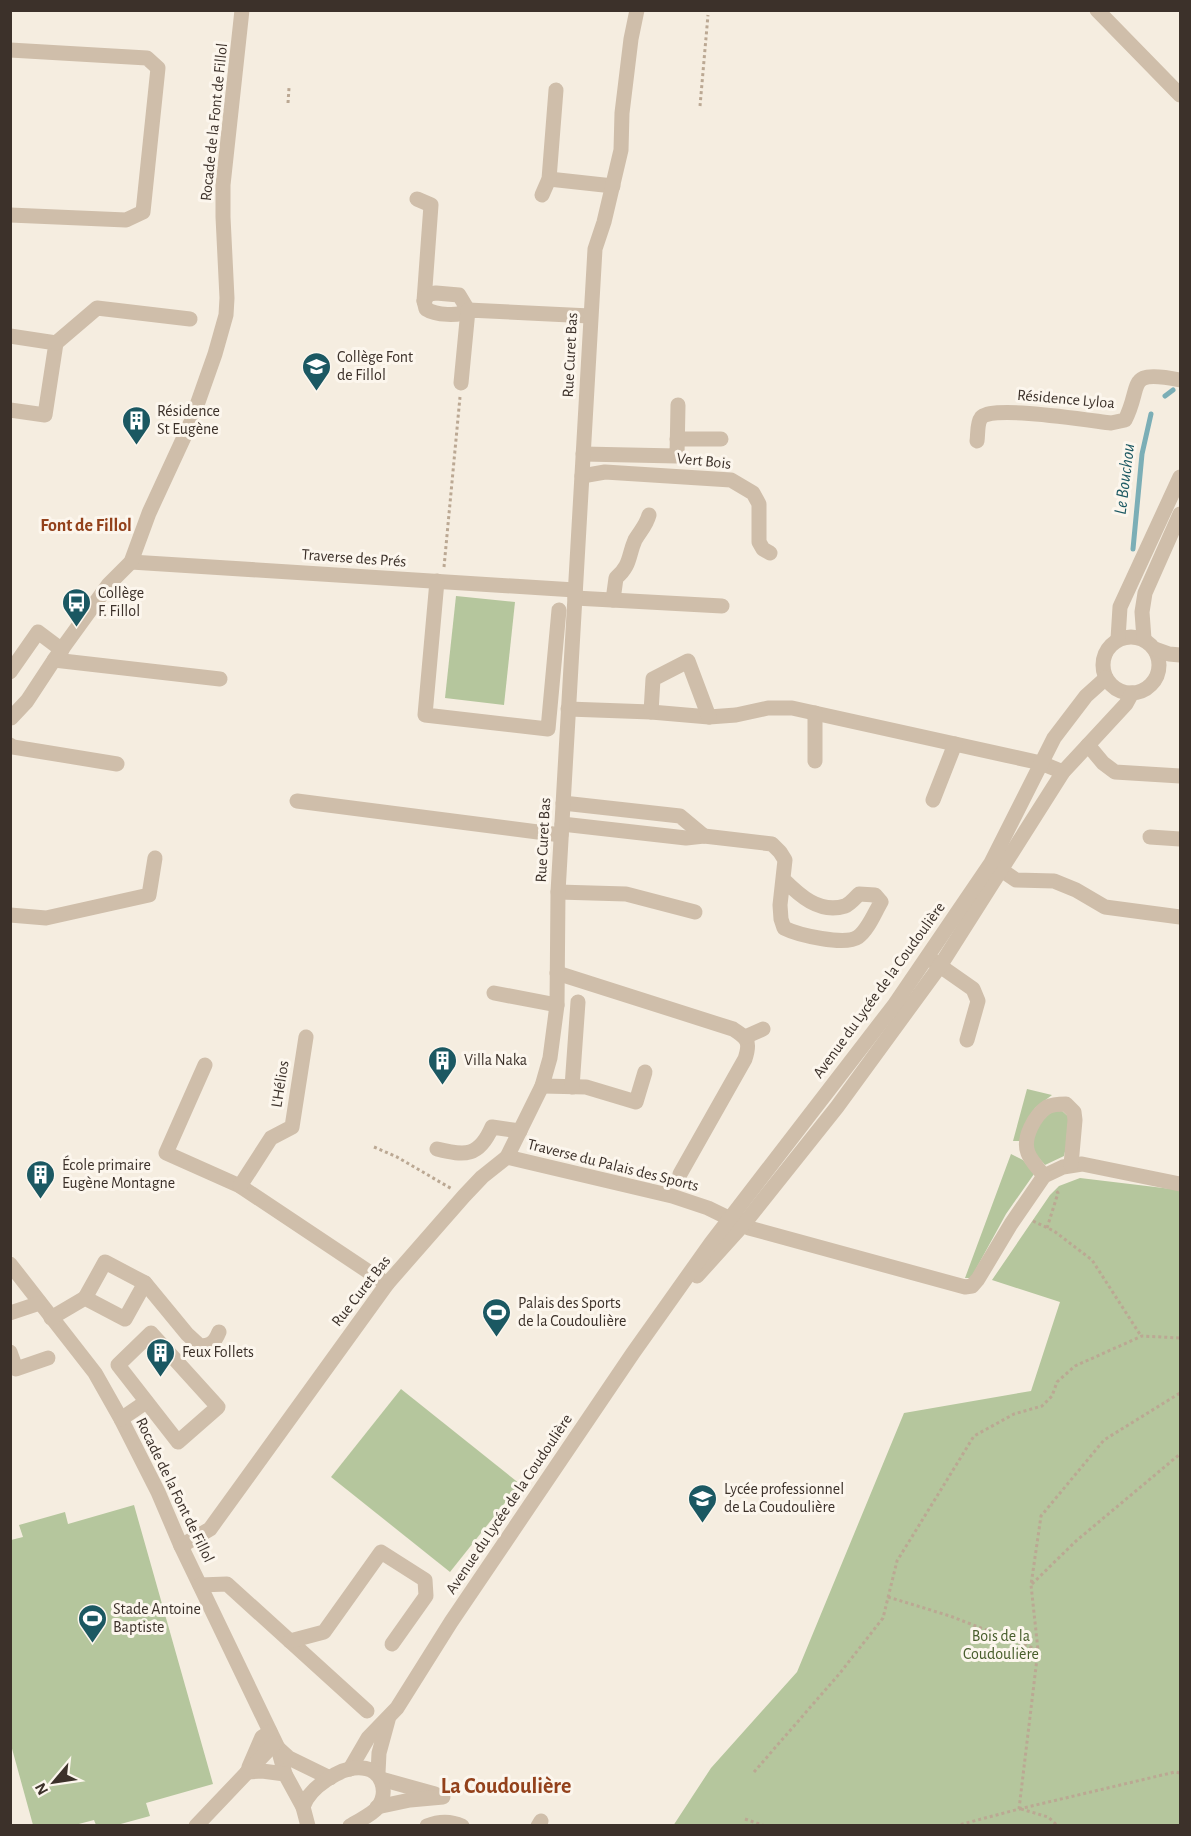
<svg xmlns="http://www.w3.org/2000/svg" width="1191" height="1836" viewBox="0 0 1191 1836" font-family="'Alegreya Sans',sans-serif">
<style>
.green{fill:#b5c69d}
.lines{fill:none;stroke-linecap:round;stroke-linejoin:round}
.stream{stroke:#7baeb6;stroke-width:5}
.path{stroke:#bba893;stroke-width:3;stroke-dasharray:3 3;stroke-linecap:butt}
.minor{stroke:#cfbeaa;stroke-width:15}
.labels{text-anchor:middle;dominant-baseline:central;stroke-width:6;stroke-linejoin:round;paint-order:stroke}
.street-label{font-size:16px;fill:#3c312a;stroke:#fcf6ed}
.poi-label{font-size:16px;fill:#3c312a;stroke:#fcf6ed;text-anchor:start}
.park-label{font-size:16px;fill:#475d2b;stroke:#fcf6ed}
.water-label{font-size:18px;font-style:italic;fill:#1b5862;stroke:#fcf6ed}
.neighbourhood-label{font-size:18px;font-weight:bold;fill:#93411b;stroke:#fcf6ed}
.district-label{font-size:22px;font-weight:bold;fill:#93411b;stroke:#fcf6ed}
</style>
<rect width="100%" height="100%" fill="#f5ede0"/>
<g class="green">
<polygon points="456,596 515,602 504,705 445,698"/>
<polygon points="1027,1089 1052,1095 1035,1108 1020,1141 1013,1141"/>
<path d="M 1060,1109 L 1072,1120 L 1064,1156 L 1045,1165 C 1041,1160 1035,1155 1033,1149 C 1028,1130 1043,1114 1060,1109 Z"/>
<polygon points="1011,1154 1023,1160 1034,1174 1006,1214 971,1278 965,1278"/>
<polygon points="1080,1178 1180,1190 1180,1825 673,1826 711,1768 797,1672 904,1413 1031,1391 1060,1302 992,1280 1050,1195 1059,1186"/>
<polygon points="401,1389 520,1484 450,1572 331,1477"/>
<polygon points="134,1505 213,1784 146,1803 150,1816 117,1825 96,1825 94,1820 75,1825 33,1825 11,1745 11,1540 23,1537 19,1525 65,1512 68,1524"/>
</g>
<g class="lines">
<g class="stream">
<polyline points="1165,396 1173,390"/>
<polyline points="1133,549 1142,454 1151,414"/>
</g>
<g class="path">
<polyline points="288,103 289,88"/>
<polyline points="700,106 708,15"/>
<polyline points="444,567 460,397"/>
<polyline points="374,1147 397,1157 452,1189"/>
<polyline points="1033,1221 1054,1231 1092,1260 1141,1336"/>
<polyline points="1047,1228 1058,1193 1055,1189"/>
<polyline points="1032,1584 1076,1541 1180,1454"/>
<polyline points="888,1597 950,1616 1038,1650"/>
<polyline points="754,1772 840,1673 883,1618 897,1561 974,1436 1014,1414 1042,1406 1052,1396 1057,1382 1075,1366 1142,1336 1180,1338"/>
<polyline points="1019,1809 1175,1772 1180,1773"/>
<polyline points="1021,1809 1048,1817 1058,1826"/>
<polyline points="745,1819 765,1826"/>
<polyline points="955,1826 1019,1809 1038,1650 1031,1585 1041,1516 1104,1440 1180,1393"/>
</g>
<g class="minor">
<polyline points="1097,10 1180,95"/>
<polyline points="10,50 147,58 158,68 143,212 126,220 10,215"/>
<polyline points="549,179 613,186"/>
<polyline points="542,195 549,179 556,90"/>
<polyline points="417,199 431,205 424,301"/>
<path d="M 436,293 L 459,295 L 468,310 C 460,317 435,315 426,309 L 424,301 L 429,294 Z"/>
<polyline points="10,336 56,343 45,415 10,410"/>
<polyline points="56,343 97,308 190,319"/>
<polyline points="461,383 468,310 590,316"/>
<polyline points="677,439 721,439"/>
<path d="M 977,441 C 978,435 977,423 981,418 C 989,404 1093,421 1111,423 L 1125,420 C 1143,385 1124,369 1180,380"/>
<polyline points="583,454 677,456 678,405"/>
<polyline points="582,476 605,472 731,480 753,493 759,504 759,542 763,549 770,553"/>
<polyline points="131,562 575,590"/>
<polyline points="437,581 425,715 548,729 559,610"/>
<polyline points="575,598 722,606"/>
<path d="M 613,600 L 616,578 C 631,565 628,556 635,540 C 640,531 646,526 649,515"/>
<circle cx="1131" cy="665" r="28"/>
<polyline points="1118,639 1120,607 1180,477"/>
<polyline points="1144,639 1142,612 1145,593 1180,514"/>
<polyline points="1155,649 1169,654 1180,655"/>
<polyline points="54,660 220,679"/>
<polyline points="10,672 38,632 62,650"/>
<polyline points="568,709 651,712 709,717 736,715 768,708 792,708 1041,763 1063,772"/>
<polyline points="651,712 653,679 688,661 709,717"/>
<polyline points="11,718 27,701 54,660 109,584 131,562 149,513 191,422 215,354 226,315 227,298 223,217 223,185 242,10"/>
<polyline points="10,745 13,747 117,764"/>
<polyline points="1088,745 1103,763 1115,772 1180,776"/>
<polyline points="815,761 815,713"/>
<polyline points="933,800 955,744"/>
<polyline points="297,801 561,835"/>
<polyline points="563,803 680,816 704,836"/>
<path d="M 562,824 L 686,838 L 704,836 L 772,844 L 780,852 L 785,860 L 780,905 L 781,919 L 784,928 C 798,935 845,946 858,937 C 868,930 875,912 881,902 L 875,895 L 859,894 C 855,898 850,904 845,906 C 819,914 799,895 783,879"/>
<polyline points="1150,837 1180,839"/>
<polyline points="994,865 1016,880 1054,881 1076,890 1105,907 1180,917"/>
<polyline points="558,892 626,894 695,912"/>
<polyline points="10,915 46,918 149,895 155,858"/>
<polyline points="933,961 973,989 978,1001 967,1040"/>
<path d="M 557,973 L 733,1029 C 747,1038 751,1041 745,1059 L 680,1174"/>
<polyline points="494,993 557,1005"/>
<polyline points="745,1037 763,1029"/>
<polyline points="205,1065 166,1153 240,1186 387,1284"/>
<polyline points="542,1086 586,1087 636,1102 645,1072"/>
<polyline points="572,1087 578,1002"/>
<path d="M 437,1149 C 465,1156 479,1157 492,1127 L 520,1131"/>
<polyline points="507,1157 672,1196 708,1208 749,1228 965,1287 972,1286 978,1279 1011,1224 1044,1176 1063,1167 1082,1164 1180,1184"/>
<path d="M 1044,1176 C 1039,1169 1031,1161 1028,1153 C 1022,1138 1035,1115 1047,1107 C 1053,1104 1060,1104 1066,1104 L 1074,1112 L 1075,1120 L 1071,1165"/>
<polyline points="240,1186 271,1138 292,1127 306,1037"/>
<polyline points="10,1264 95,1373 121,1419 158,1492 181,1546 278,1748 285,1774 303,1807"/>
<polyline points="697,1276 743,1225 837,1107 940,966 1063,772 1126,704 1132,693"/>
<path d="M 85,1298 L 105,1262 L 145,1283 L 187,1334 L 200,1346 C 211,1346 215,1342 219,1332"/>
<polyline points="10,1313 40,1303"/>
<polyline points="51,1318 85,1298 125,1319 145,1283"/>
<polygon points="151,1333 218,1407 178,1442 118,1365"/>
<polyline points="10,1352 16,1369 48,1358"/>
<polyline points="121,1419 146,1402"/>
<polyline points="181,1546 210,1529 387,1284 464,1196 482,1177 507,1157 542,1086 550,1058 557,1005 558,892 595,249 604,222 621,150 622,113 631,39 637,10"/>
<polyline points="200,1585 227,1584 367,1711"/>
<polyline points="290,1641 324,1632 381,1552 425,1580 426,1596 392,1644"/>
<polyline points="278,1748 289,1758 330,1778"/>
<polyline points="249,1767 262,1737 270,1732"/>
<polyline points="350,1769 368,1738 397,1708 451,1622 633,1353 711,1243 895,1004 991,863 1054,738 1086,696 1106,678"/>
<polyline points="247,1772 262,1771 285,1774"/>
<polyline points="378,1773 379,1753 388,1720"/>
<polyline points="381,1779 435,1794"/>
<polyline points="377,1807 410,1800 443,1797"/>
<polyline points="196,1826 275,1743"/>
<path d="M 308,1826 L 303,1807 C 309,1788 341,1766 362,1768 C 382,1769 389,1792 378,1807 C 372,1815 359,1820 350,1826"/>
<path d="M 427,1826 C 439,1821 451,1821 462,1826"/>
<polyline points="538,1826 541,1821"/>
</g>
</g>
<defs>
<symbol id="school-pin" viewBox="-11 -11 22 30"><path d="M0 17L-7.5 6A9.5 9.5 0 1 1 7.5 6Z" fill="#1b5862" stroke="#fcf6ed"/><path d="M0-5L7-2L0 1L-7-2ZM-4 1L0 2.5L4 1V4Q0 6-4 4Z" fill="#fff"/></symbol>
<symbol id="building-pin" viewBox="-11 -11 22 30"><path d="M0 17L-7.5 6A9.5 9.5 0 1 1 7.5 6Z" fill="#1b5862" stroke="#fcf6ed"/><path d="M-4-6H4V6H1V3H-1V6H-4ZM-2.5-4.3h1.7v1.8h-1.7ZM.8-4.3h1.7v1.8H.8ZM-2.5-1h1.7V.8h-1.7ZM.8-1h1.7V.8H.8Z" fill="#fff"/></symbol>
<symbol id="bus-pin" viewBox="-11 -11 22 30"><path d="M0 17L-7.5 6A9.5 9.5 0 1 1 7.5 6Z" fill="#1b5862" stroke="#fcf6ed"/><path d="M-5-6H5V4H4V6H2V4H-2V6H-4V4H-5ZM-3.5-4V0h7V-4ZM-3.5 1.2v1.5H-2V1.2ZM2 1.2v1.5H3.5V1.2Z" fill="#fff"/></symbol>
<symbol id="stadium-pin" viewBox="-11 -11 22 30"><path d="M0 17L-7.5 6A9.5 9.5 0 1 1 7.5 6Z" fill="#1b5862" stroke="#fcf6ed"/><path d="M0-5a6.5 5 0 1 0 0 10a6.5 5 0 1 0 0-10ZM-3.5-1.8h7v3.6h-7Z" fill="#fff"/></symbol>
</defs>
<g fill-rule="evenodd">
<use href="#school-pin" x="300" y="350" width="33" height="45"/>
<use href="#building-pin" x="120" y="404" width="33" height="45"/>
<use href="#bus-pin" x="60" y="586" width="33" height="45"/>
<use href="#building-pin" x="426" y="1044" width="33" height="45"/>
<use href="#building-pin" x="24" y="1158" width="33" height="45"/>
<use href="#stadium-pin" x="480" y="1296" width="33" height="45"/>
<use href="#building-pin" x="144" y="1336" width="33" height="45"/>
<use href="#school-pin" x="686" y="1482" width="33" height="45"/>
<use href="#stadium-pin" x="76" y="1602" width="33" height="45"/>
</g>
<g class="labels">
<g class="street-label">
<text transform="translate(214 122) rotate(-84)">Rocade de la Font de Fillol</text>
<text transform="translate(570 355) rotate(-87)">Rue Curet Bas</text>
<text transform="translate(1066 399) rotate(5)">Résidence Lyloa</text>
<text transform="translate(704 461) rotate(6)">Vert Bois</text>
<text transform="translate(354 558) rotate(4)">Traverse des Prés</text>
<text transform="translate(543 840) rotate(-87)">Rue Curet Bas</text>
<text transform="translate(879 990) rotate(-54)">Avenue du Lycée de la Coudoulière</text>
<text transform="translate(280 1084) rotate(-81)">L'Hélios</text>
<text transform="translate(613 1165) rotate(14)">Traverse du Palais des Sports</text>
<text transform="translate(361 1291) rotate(-52)">Rue Curet Bas</text>
<text transform="translate(175 1490) rotate(64)">Rocade de la Font de Fillol</text>
<text transform="translate(509 1504) rotate(-56)">Avenue du Lycée de la Coudoulière</text>
</g>
<g class="poi-label">
<text x="337" y="357">Collège Font<tspan x="337" dy="18">de Fillol</tspan></text>
<text x="157" y="411">Résidence<tspan x="157" dy="18">St Eugène</tspan></text>
<text x="98" y="593">Collège<tspan x="98" dy="18">F. Fillol</tspan></text>
<text x="464" y="1060">Villa Naka</text>
<text x="62" y="1165">École primaire<tspan x="62" dy="18">Eugène Montagne</tspan></text>
<text x="518" y="1303">Palais des Sports<tspan x="518" dy="18">de la Coudoulière</tspan></text>
<text x="182" y="1352">Feux Follets</text>
<text x="724" y="1489">Lycée professionnel<tspan x="724" dy="18">de La Coudoulière</tspan></text>
<text x="113" y="1609">Stade Antoine<tspan x="113" dy="18">Baptiste</tspan></text>
</g>
<g class="park-label">
<text x="1001" y="1636">Bois de la<tspan x="1001" dy="18">Coudoulière</tspan></text>
</g>
<g class="water-label">
<text transform="translate(1125 479) rotate(-83)">Le Bouchou</text>
</g>
<g class="neighbourhood-label">
<text x="86" y="526">Font de Fillol</text>
</g>
<g class="district-label">
<text x="506" y="1786">La Coudoulière</text>
</g>
</g>
<rect width="1191" height="1836" fill="none" stroke="#3c312a" stroke-width="24"/>
<g transform="translate(54 1782) rotate(241)" stroke="#fcf6ed" stroke-width="4.5" paint-order="stroke">
<path d="M0-4.5L10 22L0 15L-10 22Z" fill="#3c312a"/>
<text y="-9" font-size="16" font-weight="bold" text-anchor="middle" fill="#3c312a">N</text>
</g>
</svg>
